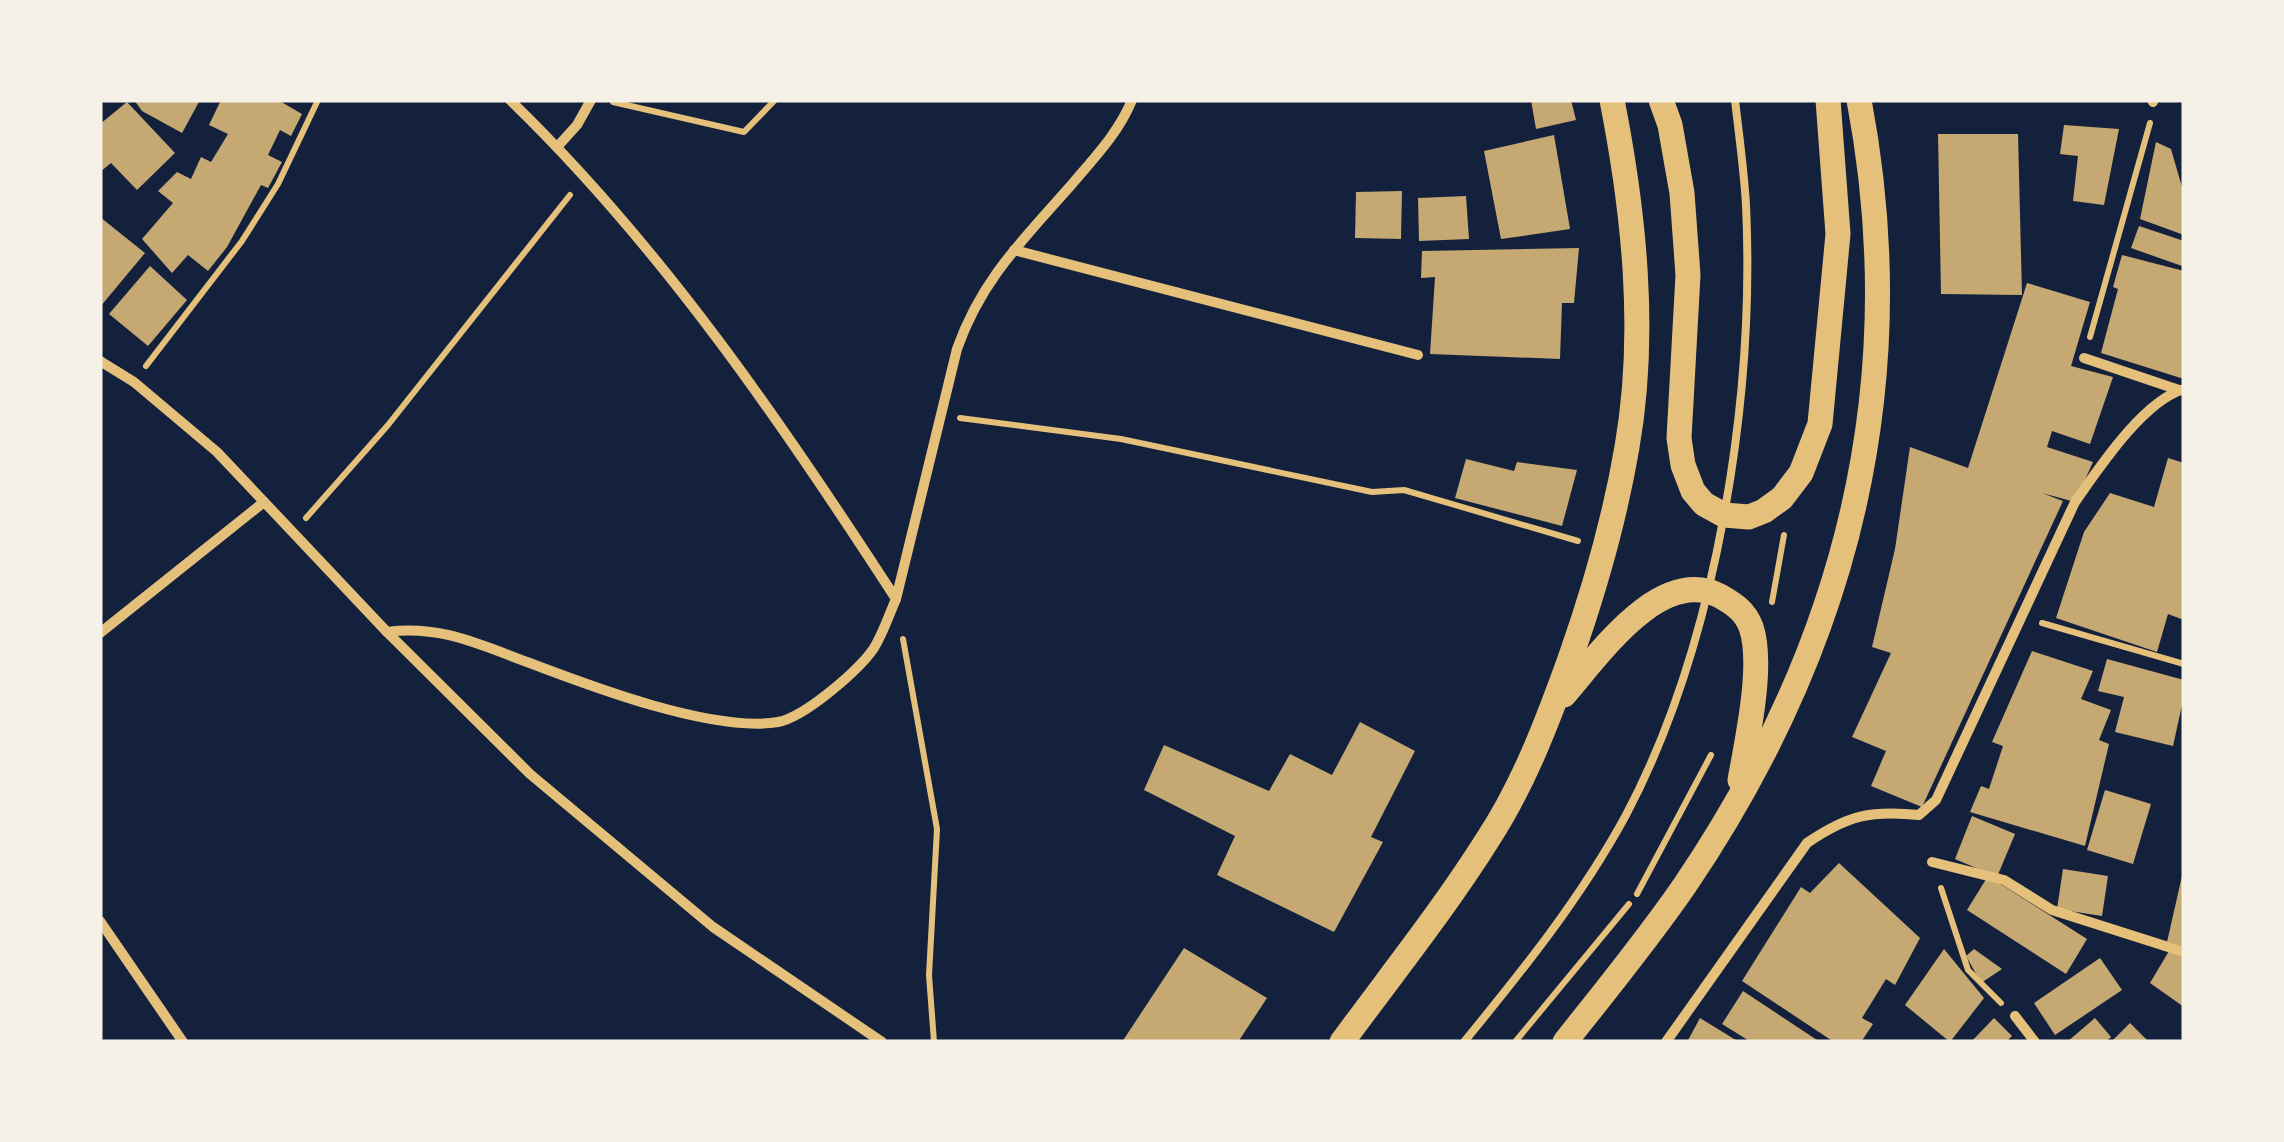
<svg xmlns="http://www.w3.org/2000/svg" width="2284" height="1142" viewBox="0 0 2284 1142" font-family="'IBM Plex Serif',serif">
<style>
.building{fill:#c6a872}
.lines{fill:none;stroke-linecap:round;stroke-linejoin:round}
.path{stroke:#e5c07b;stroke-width:6}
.service{stroke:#e5c07b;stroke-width:8}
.minor{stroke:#e5c07b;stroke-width:10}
.primary{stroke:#e5c07b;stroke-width:25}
</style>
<rect width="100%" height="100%" fill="#14213d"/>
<g class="building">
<polygon points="134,100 200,100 182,133 142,111"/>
<polygon points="221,100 278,100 302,114 291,136 280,130 268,155 282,162 268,188 261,185 227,247 208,271 188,255 172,273 142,239 173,203 158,191 177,172 191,179 201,157 211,162 228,134 209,125"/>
<polygon points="1531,100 1571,100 1576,120 1536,129"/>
<polygon points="127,102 175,153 137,190 111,163 100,172 100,124"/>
<polygon points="2064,125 2119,129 2104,205 2073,201 2078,156 2060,154"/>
<polygon points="1938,134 2018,134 2022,295 1941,294"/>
<polygon points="1554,135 1570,229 1501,239 1484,151"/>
<polygon points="2156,142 2171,149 2184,194 2184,235 2140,219"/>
<polygon points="1402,191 1401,239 1355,238 1356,192"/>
<polygon points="1466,196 1469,239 1419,241 1418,198"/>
<polygon points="100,217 145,253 100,307"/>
<polygon points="2139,226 2184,241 2182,266 2131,248"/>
<polygon points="1579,248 1574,303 1562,303 1560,359 1430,354 1435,277 1421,278 1422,251"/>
<polygon points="2122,255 2184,271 2184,379 2101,353 2118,289 2113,287"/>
<polygon points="150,266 187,300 148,346 109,314"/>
<polygon points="2027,283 2090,302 2071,366 2113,377 2090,444 2052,431 2047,447 2093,462 2075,502 2042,493 2063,501 1922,807 1871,786 1886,751 1852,737 1891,653 1872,647 1895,549 1910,447 1968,468"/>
<polygon points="2168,458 2184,463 2184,620 2168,614 2157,652 2056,618 2084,532 2110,493 2154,507"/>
<polygon points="1466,459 1514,471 1517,462 1577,470 1562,526 1455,498"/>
<polygon points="2032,651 2093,671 2081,699 2111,710 2099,740 2109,744 2085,846 1970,812 1981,786 1989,789 2003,746 1992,742"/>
<polygon points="2107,659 2184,680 2184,696 2173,746 2115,732 2124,697 2098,691"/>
<polygon points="1360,722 1415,751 1371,837 1383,842 1334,932 1217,875 1235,836 1144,790 1164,745 1269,791 1290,754 1332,775"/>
<polygon points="2105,790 2151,804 2133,864 2087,850"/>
<polygon points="1972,816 2015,834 1997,877 1955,859"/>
<polygon points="1839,863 1920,938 1895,985 1886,979 1862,1018 1873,1024 1861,1042 1834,1042 1742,981 1801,887 1810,893"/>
<polygon points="2063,869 2108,876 2102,916 2057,909"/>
<polygon points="1988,876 2087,939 2066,974 1967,910"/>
<polygon points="2182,876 2184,876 2184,947 2167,942"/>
<polygon points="1184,948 1267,998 1238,1042 1122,1042"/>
<polygon points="1944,949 1984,998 1950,1042 1905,1005"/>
<polygon points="1974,949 2002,969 1981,983 1966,956"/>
<polygon points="2169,951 2184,956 2184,1007 2150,983"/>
<polygon points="2100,958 2122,990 2055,1035 2034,1003"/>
<polygon points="1743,991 1820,1042 1751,1042 1722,1024"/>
<polygon points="1700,1018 1739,1042 1687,1042"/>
<polygon points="1994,1018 2012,1036 2006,1042 1971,1042"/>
<polygon points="2095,1018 2111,1037 2105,1042 2067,1042"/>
<polygon points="2130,1023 2149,1042 2111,1042"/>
</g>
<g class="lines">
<g class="path">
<polyline points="613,102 744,132 775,100"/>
<polyline points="2090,337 2150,123"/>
<polyline points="146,366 242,241 278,184 318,100"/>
<polyline points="960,418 1121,439 1372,492 1404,490 1578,541"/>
<polyline points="306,518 388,425 570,195"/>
<polyline points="1772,602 1784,535"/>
<polyline points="2042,623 2184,664"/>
<polyline points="903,639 937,829 929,975 934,1042"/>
<polyline points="1941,888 1968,970 2001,1003"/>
<polyline points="1637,894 1711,755"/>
<polyline points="1515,1042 1629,904"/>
</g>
<path class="service" d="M 1464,1042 C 1523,970 1581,898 1626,815 C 1717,643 1755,398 1746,205 C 1744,170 1739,135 1735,100"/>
<g class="minor">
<polyline points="2152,100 2153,102"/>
<polyline points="558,146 577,125 591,100"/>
<polyline points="1014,250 1418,355"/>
<polyline points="2084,358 2179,390"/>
<polyline points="100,361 134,382 217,452 387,632 530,774 713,927 882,1042"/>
<path d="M 896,599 L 957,349 C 982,278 1025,238 1073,183 C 1095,157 1119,132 1132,100"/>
<path d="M 387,632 C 440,625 478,644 527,662 C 590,686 713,733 778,722 C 805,717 859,670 874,648 C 883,633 889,615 896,599 C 782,423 661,246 510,100"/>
<polyline points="100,633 264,502"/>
<polyline points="1932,862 2004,880 2052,910 2184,952"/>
<polyline points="100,921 183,1042"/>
<polyline points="2015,1016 2035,1042"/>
<path d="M 1666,1042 L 1807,843 C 1848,815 1871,810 1919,815 L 1936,800 L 2075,502 C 2099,468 2143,401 2184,389"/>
</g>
<g class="primary">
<polyline points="1661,100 1670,125 1682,193 1688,275 1679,438 1683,465 1693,491 1704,504 1724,515 1749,517 1764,511 1782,498 1801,473 1820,424 1838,234 1828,100"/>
<path d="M 1564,695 C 1598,656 1660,565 1720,596 C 1734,604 1745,611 1751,627 C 1764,664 1747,741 1740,780"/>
<path d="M 1342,1042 C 1391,975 1444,909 1488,839 C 1524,784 1548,720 1570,659 C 1594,591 1615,518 1627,447 C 1647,333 1634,212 1612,100"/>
<path d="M 1565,1042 C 1606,990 1648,939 1685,885 C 1847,646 1913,385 1859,100"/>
</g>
</g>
<rect width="2284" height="1142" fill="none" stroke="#f6f1e7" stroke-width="205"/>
</svg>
